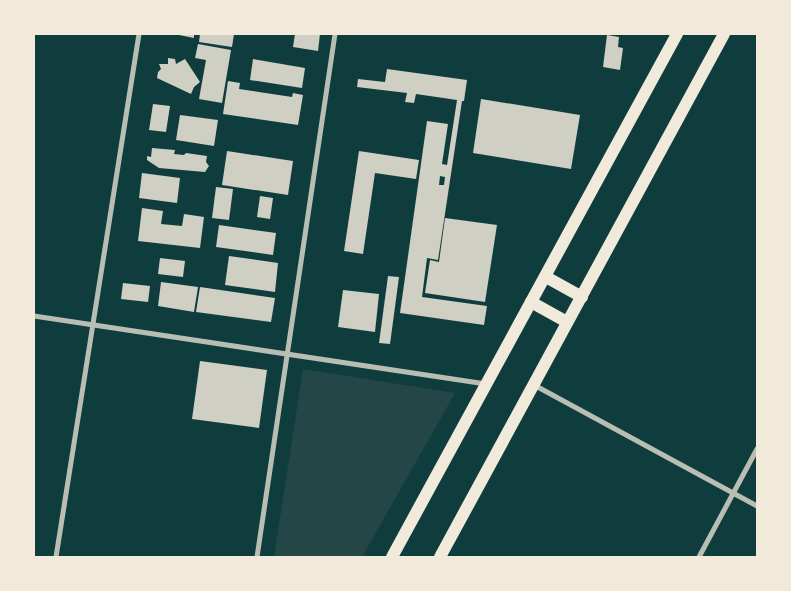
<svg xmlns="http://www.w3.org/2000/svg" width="791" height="591" viewBox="0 0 791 591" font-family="'Sofia Sans Condensed',sans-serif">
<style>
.green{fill:#244646}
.building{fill:#cfcfc3;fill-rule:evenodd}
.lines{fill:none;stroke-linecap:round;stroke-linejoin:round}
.minor{stroke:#b8beb3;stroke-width:5}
.primary{stroke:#f1e9da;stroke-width:12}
</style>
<rect width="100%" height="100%" fill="#0f3d3e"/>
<polygon class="green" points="303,369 455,393 362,557 274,557"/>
<g class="building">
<polygon points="174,34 194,34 194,38"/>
<polygon points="200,34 234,34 232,47 199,42"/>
<polygon points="295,34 320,34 318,51 293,47"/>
<polygon points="607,35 619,37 618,47 623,48 620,70 603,67"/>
<polygon points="198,44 231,50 222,103 199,99 206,60 195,58"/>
<polygon points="168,58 175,59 176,64 185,59 200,82 194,87 191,94 157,78 158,72 161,69 159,64 168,64"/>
<polygon points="253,59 305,68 302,88 250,80"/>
<path d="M 387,69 L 467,80 L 464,101 L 462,101 L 438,260 L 427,258 L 422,297 L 487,306 L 484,325 L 400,313 L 427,121 L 448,124 L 442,164 L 447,165 L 457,100 L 416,94 L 414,103 L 405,102 L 407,93 L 357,87 L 358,79 L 385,82 ZM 440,176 L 445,177 L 444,185 L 439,185 Z"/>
<polygon points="228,81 240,83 239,89 292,97 293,93 303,95 298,125 223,114"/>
<polygon points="481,99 580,115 571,169 473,153"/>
<polygon points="153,104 170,106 166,132 149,130"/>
<polygon points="180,115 218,120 214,146 176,140"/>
<polygon points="152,148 175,150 174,154 184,155 186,153 207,156 206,162 209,166 205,172 159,168 147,160 147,156 151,157"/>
<polygon points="227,151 293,161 288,195 222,185"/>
<polygon points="359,151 419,160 416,179 375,173 363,254 344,251"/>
<polygon points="142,173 180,178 177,203 139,198"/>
<polygon points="216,187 233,189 229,220 212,218"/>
<polygon points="260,196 273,198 270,219 257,217"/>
<polygon points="142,208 163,211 161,224 182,226 184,214 204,217 200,248 138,241"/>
<polygon points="445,218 497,225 485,302 425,293 430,260 439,262"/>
<polygon points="219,225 276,233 273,255 216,247"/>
<polygon points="229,256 278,263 275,292 225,285"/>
<polygon points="160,258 185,261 183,277 158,274"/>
<polygon points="388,276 399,277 390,344 379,343"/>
<polygon points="161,282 198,287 194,312 158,306"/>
<polygon points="123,283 150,286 148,302 121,299"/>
<polygon points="200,287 275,298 271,322 196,312"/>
<polygon points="343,290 379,294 375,332 338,327"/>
<polygon points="200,361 267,370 259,428 192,419"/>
</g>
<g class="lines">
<g class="minor">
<polyline points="34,316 486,384"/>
<polyline points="534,385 757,506"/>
<polyline points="56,557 139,34"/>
<polyline points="257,557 335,34"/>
<polyline points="699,557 757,449"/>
</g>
<g class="primary">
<polyline points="546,277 582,297"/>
<polyline points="531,302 567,322"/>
<polyline points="392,557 677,34"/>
<polyline points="440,557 724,34"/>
</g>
</g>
<rect width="791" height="591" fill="none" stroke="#f1e9da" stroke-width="70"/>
</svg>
